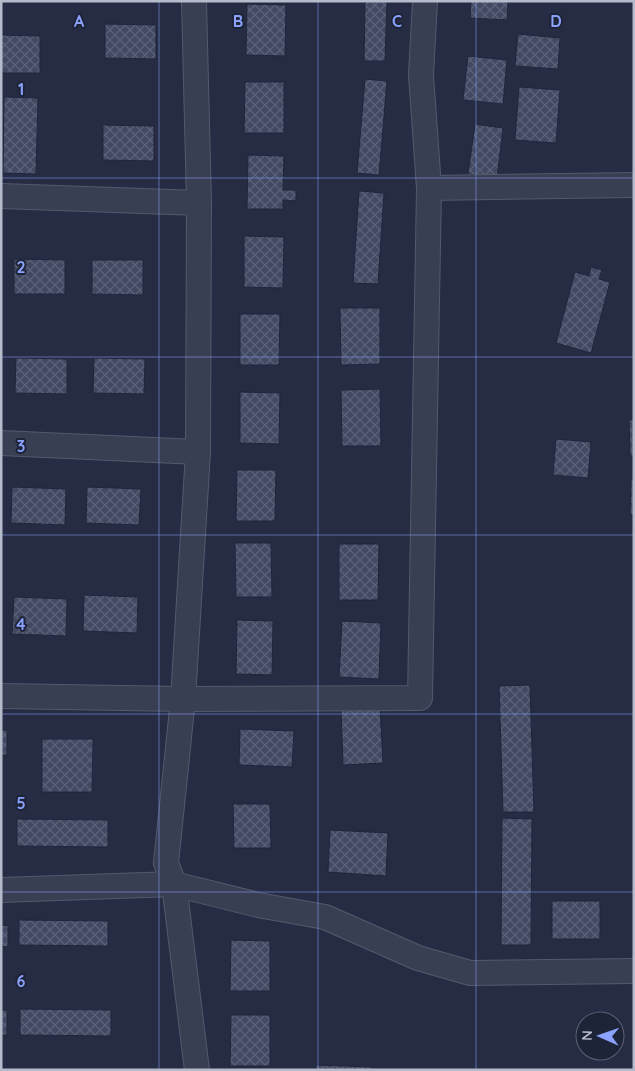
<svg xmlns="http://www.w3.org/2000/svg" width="635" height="1071" viewBox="0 0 635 1071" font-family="Quicksand,sans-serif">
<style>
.building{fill:url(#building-cross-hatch);stroke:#20263a}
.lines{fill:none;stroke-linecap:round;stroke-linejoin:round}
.minor-casing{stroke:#545a6d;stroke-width:26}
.minor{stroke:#393f52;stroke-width:24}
.grid{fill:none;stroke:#8ba2fd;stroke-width:1;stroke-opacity:0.55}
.grid-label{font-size:16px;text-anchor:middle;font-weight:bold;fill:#8ba2fd;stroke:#1e2438;stroke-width:4;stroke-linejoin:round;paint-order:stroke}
</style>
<defs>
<pattern id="building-cross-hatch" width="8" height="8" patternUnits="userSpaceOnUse" patternTransform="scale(1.25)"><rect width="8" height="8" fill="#414963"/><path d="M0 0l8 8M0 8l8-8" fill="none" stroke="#5a6178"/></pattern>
</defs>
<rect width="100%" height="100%" fill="#252c43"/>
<g class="building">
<polygon points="365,1 387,1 385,61 364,61"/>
<polygon points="471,1 508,1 507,20 470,18"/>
<polygon points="247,4 286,5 285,56 246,55"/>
<polygon points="105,24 156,25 156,59 105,58"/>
<polygon points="518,34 560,38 558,69 515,66"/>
<polygon points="1,35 40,36 40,73 1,73"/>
<polygon points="468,56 507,60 503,104 463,100"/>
<polygon points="365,79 387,81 379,175 357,173"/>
<polygon points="245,82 284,82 284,133 244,133"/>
<polygon points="519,87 560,90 556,143 515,140"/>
<polygon points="4,97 38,98 36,174 3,173"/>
<polygon points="475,124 503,128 497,178 468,174"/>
<polygon points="103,125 154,126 154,161 103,160"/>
<polygon points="248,155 284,156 283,190 296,190 296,201 283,200 283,209 247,209"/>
<polygon points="359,191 384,193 378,284 353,283"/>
<polygon points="244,236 284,237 283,288 244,287"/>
<polygon points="14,259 65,260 65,294 14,294"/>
<polygon points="92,260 143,260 143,295 92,294"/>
<polygon points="591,267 602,270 599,279 610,282 591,353 556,343 575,272 589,276"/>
<polygon points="340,308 380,308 380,364 341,365"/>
<polygon points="240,314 280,314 279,365 240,365"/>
<polygon points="16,358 67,359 67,394 15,393"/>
<polygon points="94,358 145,359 144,394 93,393"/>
<polygon points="380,389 381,446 342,446 341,390"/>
<polygon points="240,392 280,393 279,444 240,443"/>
<polygon points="629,420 634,420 634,456 630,456"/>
<polygon points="556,439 591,442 588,478 553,475"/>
<polygon points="237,470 276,470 275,521 236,521"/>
<polygon points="631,479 634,479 634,515 630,515"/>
<polygon points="12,487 66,489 65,525 11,523"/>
<polygon points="87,487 141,489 139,525 86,523"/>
<polygon points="235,543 271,543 272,597 236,597"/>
<polygon points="339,544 379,544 378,600 339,600"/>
<polygon points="84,595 138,597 137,633 83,631"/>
<polygon points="14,597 67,599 66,636 12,634"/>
<polygon points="237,620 273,621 272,675 236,674"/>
<polygon points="342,621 381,623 379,679 339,677"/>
<polygon points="530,685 534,812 503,812 499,686"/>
<polygon points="380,707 383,763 343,765 341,709"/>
<polygon points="240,729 294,731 292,767 239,765"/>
<rect x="1" y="730" width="6" height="25"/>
<polygon points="42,739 93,739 92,792 42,792"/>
<polygon points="233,804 270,804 271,848 234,848"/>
<polygon points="502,818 532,819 531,945 501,945"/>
<polygon points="17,819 108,820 108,847 17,846"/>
<polygon points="330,830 388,833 386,876 328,872"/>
<rect x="552" y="901" width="48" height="38"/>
<polygon points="19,920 108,921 108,946 19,945"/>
<polygon points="1,925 8,926 8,947 1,946"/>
<polygon points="231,940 270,941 270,991 230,991"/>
<polygon points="20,1009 111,1010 111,1036 20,1035"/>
<rect x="1" y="1010" width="6" height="25"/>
<polygon points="231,1015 270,1015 270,1066 230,1066"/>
<polygon points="316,1065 372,1067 372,1070 316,1070"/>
</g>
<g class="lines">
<defs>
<g id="minor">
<polyline points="194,1 199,203 198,452 183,699 166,863 174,884 258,905 325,917 418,958 470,973 634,971"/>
<polyline points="429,188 634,185"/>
<polyline points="1,196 199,203"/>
<polyline points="1,443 198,452"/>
<polyline points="1,696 183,699 420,698 429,188 421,75 425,1"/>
<polyline points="1,890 174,884 197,1070"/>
</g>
</defs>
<use href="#minor" class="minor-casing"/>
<use href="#minor" class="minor"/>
</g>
<path class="grid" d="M 159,1 L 159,1070M 318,1 L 318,1070M 476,1 L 476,1070M 1,178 L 634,178M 1,357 L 634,357M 1,535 L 634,535M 1,714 L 634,714M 1,892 L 634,892"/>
<g class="grid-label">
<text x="79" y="27">A</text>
<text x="238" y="27">B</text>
<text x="397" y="27">C</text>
<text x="556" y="27">D</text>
<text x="21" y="95">1</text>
<text x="21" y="273">2</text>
<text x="21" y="452">3</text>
<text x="21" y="630">4</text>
<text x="21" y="809">5</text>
<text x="21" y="987">6</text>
</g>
<rect width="635" height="1071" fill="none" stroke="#b6bbcc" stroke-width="5"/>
<g transform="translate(600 1036) rotate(272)"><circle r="24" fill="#1e2438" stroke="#5b6073"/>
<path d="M0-4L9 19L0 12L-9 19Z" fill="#8ba2fd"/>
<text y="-8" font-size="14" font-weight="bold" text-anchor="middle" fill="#b6bbcc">N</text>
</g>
</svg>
